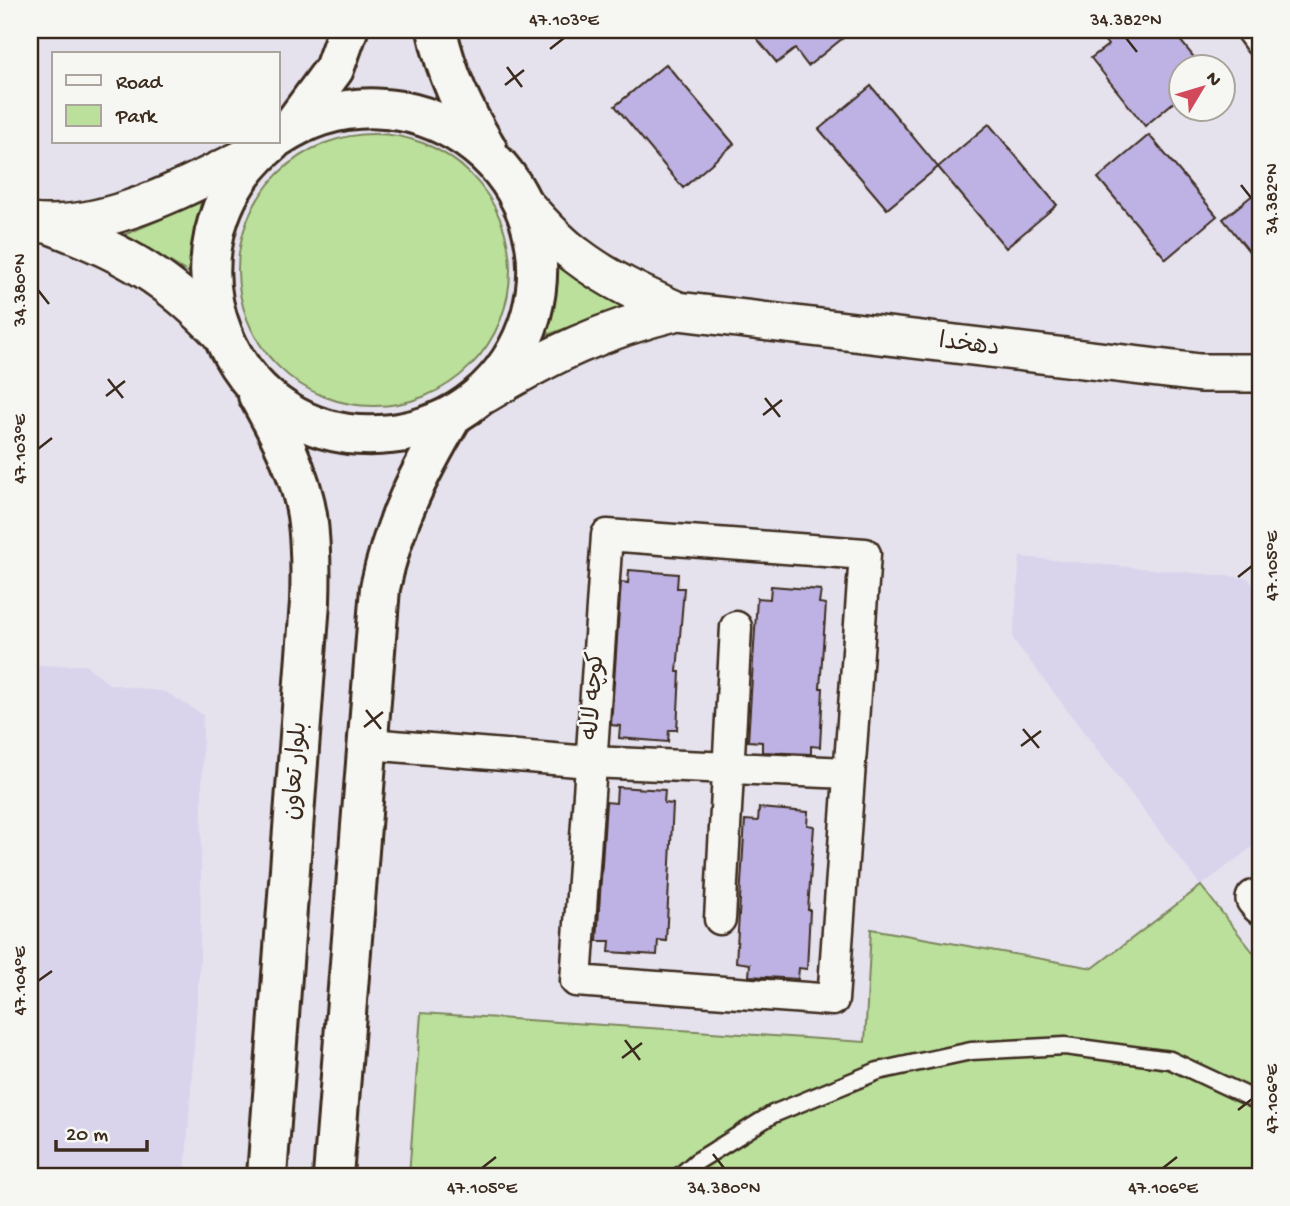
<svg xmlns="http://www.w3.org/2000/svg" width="1290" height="1206" viewBox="0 0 1290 1206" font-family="'Gochi Hand','Playpen Sans Arabic',sans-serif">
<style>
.built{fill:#d9d4eb}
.green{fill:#bbe09b;stroke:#7b855c;stroke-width:2}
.building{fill:#bdb2e3;stroke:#3b2a1e;stroke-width:2}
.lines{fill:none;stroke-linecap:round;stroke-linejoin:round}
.service-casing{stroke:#3b2a1e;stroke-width:21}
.minor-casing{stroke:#3b2a1e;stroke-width:35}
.tertiary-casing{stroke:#3b2a1e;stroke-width:42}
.secondary-casing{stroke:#3b2a1e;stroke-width:44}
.service{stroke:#f6f6f2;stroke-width:16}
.minor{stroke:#f6f6f2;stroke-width:30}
.tertiary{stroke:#f6f6f2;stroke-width:37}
.secondary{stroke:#f6f6f2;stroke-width:38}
.ticks{fill:none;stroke:#3b2a1e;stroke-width:2.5}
.labels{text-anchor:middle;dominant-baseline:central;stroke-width:5;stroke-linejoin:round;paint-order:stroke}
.street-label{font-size:24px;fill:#3b2a1e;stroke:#f6f6f2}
.neatline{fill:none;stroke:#3b2a1e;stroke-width:2.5}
.ticks-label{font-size:18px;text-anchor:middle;fill:#3b2a1e}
</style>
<rect width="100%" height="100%" fill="#e5e2ee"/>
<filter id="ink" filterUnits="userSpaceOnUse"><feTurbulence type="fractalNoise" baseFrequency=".0143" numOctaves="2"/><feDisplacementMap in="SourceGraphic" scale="14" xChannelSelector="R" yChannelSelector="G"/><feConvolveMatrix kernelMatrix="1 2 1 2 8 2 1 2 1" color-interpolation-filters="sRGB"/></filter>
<g filter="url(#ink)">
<g class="built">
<polygon points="1020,557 1248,578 1260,594 1260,841 1201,886 1013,639"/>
<polygon points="86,665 109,684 166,692 203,715 200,961 185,1176 30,1176 30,666"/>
</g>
<g class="green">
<circle cx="374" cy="270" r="136"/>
<polygon points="201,202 189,273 124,235"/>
<polygon points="558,263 627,307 544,336"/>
<polygon points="1201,886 1260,961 1260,1176 409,1176 421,1013 865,1042 871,929 1093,968"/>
</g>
<g class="building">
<polygon points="750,30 853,30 808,66 795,49 777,63"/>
<polygon points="1096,30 1172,30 1201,66 1181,66 1181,96 1145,126 1091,58 1108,45"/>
<polygon points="666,64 734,144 683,188 615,106"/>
<polygon points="871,86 938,167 887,209 819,129"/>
<polygon points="989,124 1057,205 1006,248 938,167"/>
<polygon points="1149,135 1217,216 1166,259 1098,178"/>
<polygon points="1260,189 1260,265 1223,219"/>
<polygon points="629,570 678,574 677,588 684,588 677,672 680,672 677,730 669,730 668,742 619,738 620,726 611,725 621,582 628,583"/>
<polygon points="771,586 821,590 819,603 826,604 820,688 823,688 820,747 811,746 811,754 762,752 762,742 748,741 757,598 770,599"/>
<polygon points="617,787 665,790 664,803 673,804 666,941 658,940 657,955 609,952 610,941 597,941 606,802 616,803"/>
<polygon points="759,808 808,812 807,825 814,826 808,910 810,910 807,969 799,968 798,979 749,976 750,964 736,962 745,820 758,821"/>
</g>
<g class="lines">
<defs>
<polyline id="service" points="680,1176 696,1162 773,1114 878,1071 971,1051 1065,1046 1170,1060 1260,1102"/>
<g id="minor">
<polyline points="1251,30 1260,42"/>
<polygon points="607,535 865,554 833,1000 576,981"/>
<polyline points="369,744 590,762 849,773"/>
<polyline points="720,919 736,627"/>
</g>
<g id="tertiary">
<path d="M 521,201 C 539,220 555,240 576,255 C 607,279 642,295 678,311 L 1200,373 L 1260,373"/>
<path d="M 30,223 C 111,232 192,182 264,149"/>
<path d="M 53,226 C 127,254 168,278 223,336"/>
<path d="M 485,394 C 552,354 602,330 678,311"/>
<polyline points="1255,899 1260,905"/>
</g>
<g id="secondary">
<path d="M 437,30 C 446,74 464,111 487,149"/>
<polyline points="290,129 334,69 348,30"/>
<path d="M 272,142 C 146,246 227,453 391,434 C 422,431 453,418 477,398 C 503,377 522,347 531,315 C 571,166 405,53 278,137"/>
<path d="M 258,395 C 279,433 300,471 307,515 C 311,544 311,573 310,602 L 267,1176"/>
<path d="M 333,1176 L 380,588 C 394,521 419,473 453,415"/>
</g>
</defs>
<use href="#service" class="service-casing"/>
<use href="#minor" class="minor-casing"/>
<use href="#tertiary" class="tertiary-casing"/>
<use href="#secondary" class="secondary-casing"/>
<use href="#service" class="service"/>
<use href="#minor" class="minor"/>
<use href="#tertiary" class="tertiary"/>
<use href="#secondary" class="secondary"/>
</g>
</g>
<path class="ticks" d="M 1126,38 L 1137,52M 550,49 L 564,38M 507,67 L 522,87M 505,85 L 524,70M 1241,185 L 1252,199M 38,290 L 49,304M 108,379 L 123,398M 106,396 L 125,381M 765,398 L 780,417M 763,415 L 782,400M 38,449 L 52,438M 1238,577 L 1252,566M 366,710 L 381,729M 364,727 L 383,712M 1023,729 L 1039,748M 1021,746 L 1041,731M 38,981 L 52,971M 625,1040 L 640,1060M 622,1058 L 642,1043M 1238,1110 L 1252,1099M 713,1154 L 724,1168M 482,1168 L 496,1157M 1163,1168 L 1177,1157"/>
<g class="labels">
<g class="street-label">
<text transform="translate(969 346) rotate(7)">دهخدا</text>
<text transform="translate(595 696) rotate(-86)">کوچه لاله</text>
<text transform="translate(297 771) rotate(-86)">بلوار تعاون</text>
</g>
</g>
<rect width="1290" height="1206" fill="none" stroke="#f6f6f2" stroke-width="77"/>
<rect x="52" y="52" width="228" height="91" fill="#f6f6f2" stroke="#aba49d" stroke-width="2"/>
<rect x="66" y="75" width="35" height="10" fill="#f6f6f2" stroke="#aba49d" stroke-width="2"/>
<text x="116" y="88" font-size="21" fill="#3b2a1e">Road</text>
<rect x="66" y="105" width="35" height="21" fill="#bbe09b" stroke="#aba49d" stroke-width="2"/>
<text x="116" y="122" font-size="21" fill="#3b2a1e">Park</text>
<g transform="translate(1202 88) rotate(52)"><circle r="33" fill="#f6f6f2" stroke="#aba49d" stroke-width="2"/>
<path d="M0-5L12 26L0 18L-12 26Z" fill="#d1495b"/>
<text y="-10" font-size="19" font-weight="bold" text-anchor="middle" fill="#3b2a1e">N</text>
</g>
<path d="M56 1140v10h91v-10" fill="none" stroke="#3b2a1e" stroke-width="3.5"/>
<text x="66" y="1140" font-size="21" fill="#3b2a1e" stroke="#f6f6f2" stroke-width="5" paint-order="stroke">20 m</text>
<rect x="38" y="38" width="1214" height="1130" class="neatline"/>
<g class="ticks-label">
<text x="564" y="25">47.103°E</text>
<text x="1126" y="25">34.382°N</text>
<text transform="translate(1271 199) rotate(-90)" y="6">34.382°N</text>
<text transform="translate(19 290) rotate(-90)" y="6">34.380°N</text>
<text transform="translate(19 449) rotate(-90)" y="6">47.103°E</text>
<text transform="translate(1271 566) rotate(-90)" y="6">47.105°E</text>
<text transform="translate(19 981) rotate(-90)" y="6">47.104°E</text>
<text transform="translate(1271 1099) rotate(-90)" y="6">47.106°E</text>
<text x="482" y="1193">47.105°E</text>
<text x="724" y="1193">34.380°N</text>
<text x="1163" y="1193">47.106°E</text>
</g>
</svg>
